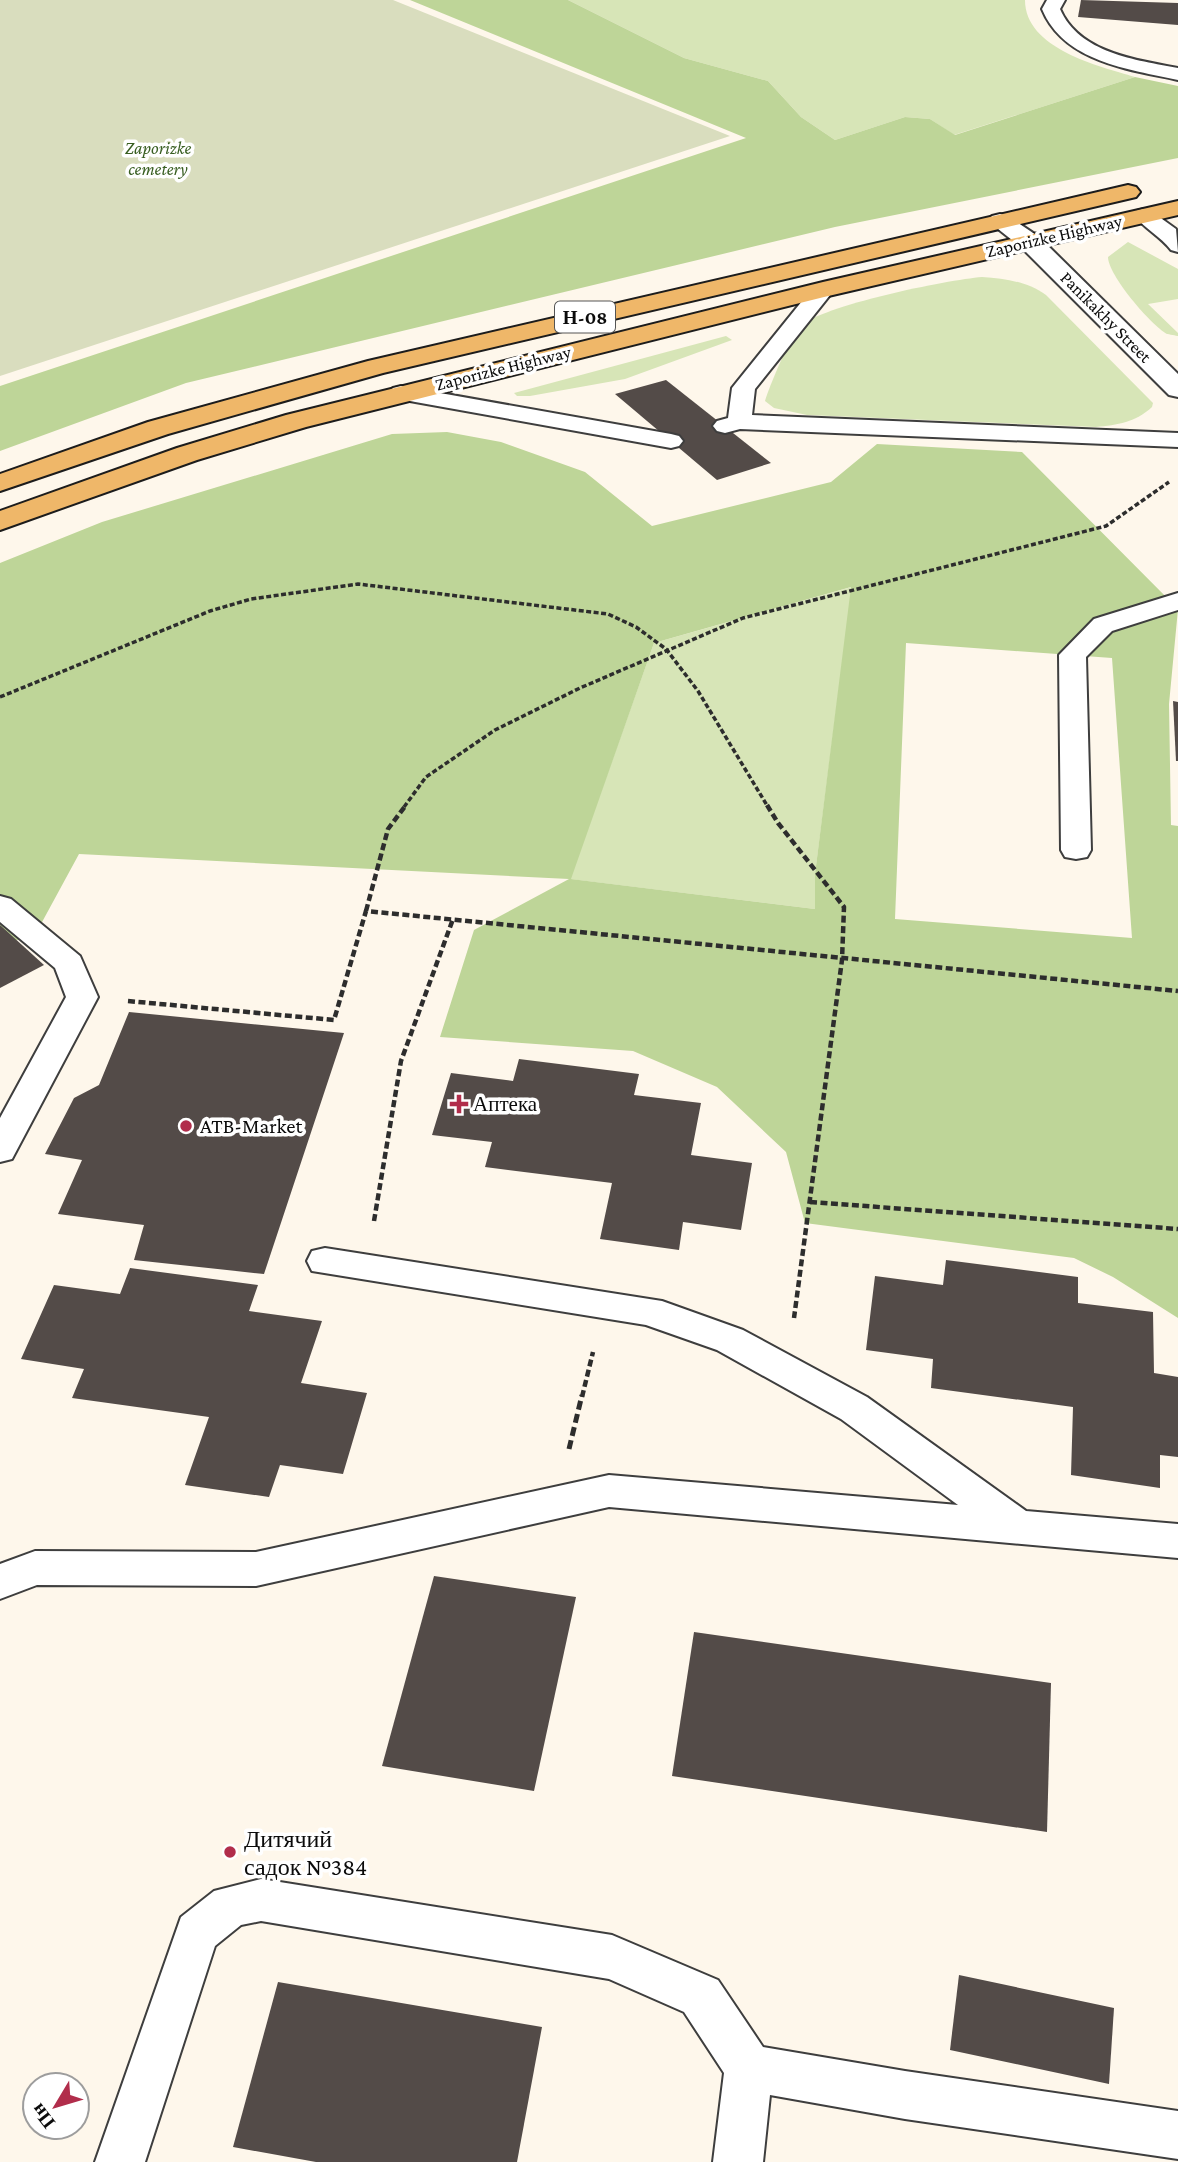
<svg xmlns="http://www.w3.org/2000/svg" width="1178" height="2162" viewBox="0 0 1178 2162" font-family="'Crimson Pro',serif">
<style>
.green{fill:#d7e5b7}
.forest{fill:#bed598;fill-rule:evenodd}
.cemetery{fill:#d9ddbe}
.building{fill:#534b48}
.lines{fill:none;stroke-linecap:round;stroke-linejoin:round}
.service-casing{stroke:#3e3e3e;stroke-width:4}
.tertiary-casing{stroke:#3e3e3e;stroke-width:4}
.primary-casing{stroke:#1c1c1c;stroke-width:4}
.path-far2{stroke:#2d2d2d;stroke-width:3.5;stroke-dasharray:5 2.5;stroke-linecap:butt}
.path-far1{stroke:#2d2d2d;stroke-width:4.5;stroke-dasharray:7 3.5;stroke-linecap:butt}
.path{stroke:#2d2d2d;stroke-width:5;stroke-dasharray:9 4.5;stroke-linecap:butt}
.service{fill:#fff;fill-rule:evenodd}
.tertiary{fill:#fff;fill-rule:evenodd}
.primary{fill:#efb769;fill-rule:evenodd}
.poi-dot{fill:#b12d4b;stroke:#fff;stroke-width:2.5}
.labels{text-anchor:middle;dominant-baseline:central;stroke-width:7;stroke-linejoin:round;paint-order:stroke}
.far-park-label{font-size:18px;font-style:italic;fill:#385e21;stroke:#fff}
.far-street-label{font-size:18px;fill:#0b0b0b;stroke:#fff}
.shield{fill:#fff;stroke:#545454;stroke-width:2}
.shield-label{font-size:19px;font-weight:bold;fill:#0b0b0b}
.poi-label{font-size:21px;fill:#0b0b0b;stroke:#fff;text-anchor:start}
.near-poi-label{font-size:24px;fill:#0b0b0b;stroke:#fff;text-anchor:start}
</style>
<rect width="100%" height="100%" fill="#fef7eb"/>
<g class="green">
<path d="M 568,0 L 1025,0 C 1025,49 1099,66 1135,77 L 954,135 L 930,119 L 905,117 L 835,140 L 801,117 L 768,81 L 684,58 Z"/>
<path d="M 1128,242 L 1178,269 L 1178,299 L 1148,304 L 1178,333 L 1178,336 C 1177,336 1168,334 1167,334 C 1151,325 1108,275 1108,257 Z"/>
<path d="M 982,277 C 1006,279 1026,281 1046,295 L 1153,403 L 1152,407 C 1136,422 1117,425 1096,427 L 807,415 L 774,408 L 765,401 C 768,389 791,335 799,327 C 822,305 947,280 982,277 Z"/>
<polygon points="726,336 732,340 625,379 530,396 517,396 514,393"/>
<polygon points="852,587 815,874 815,909 570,879 654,643"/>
</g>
<g class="forest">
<polygon points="410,0 568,0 684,58 768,81 801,117 835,140 905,117 930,119 955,135 1135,77 1178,86 1178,158 835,227 186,383 0,451 0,386 746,138"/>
<path d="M 447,432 L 501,442 L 585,472 L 652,526 L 831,482 L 877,444 L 1022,452 L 1178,609 L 1169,704 L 1171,825 L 1178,826 L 1178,1318 L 1113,1277 L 1074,1258 L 805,1223 L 786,1152 L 717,1087 L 633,1051 L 440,1037 L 474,930 L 569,879 L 79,854 L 35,935 L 0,945 L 0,563 L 102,522 L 392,434 ZM 851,587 L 815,874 L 815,909 L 571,879 L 654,643 ZM 906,643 L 1112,658 L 1132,938 L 895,919 Z"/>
</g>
<polygon class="cemetery" points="0,0 393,0 730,136 0,376"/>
<g class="building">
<polygon points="1081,0 1178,3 1178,25 1078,17"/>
<polygon points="666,380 771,463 717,480 615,394"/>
<polygon points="1173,701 1178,702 1178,761 1176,761"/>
<polygon points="0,925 44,965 0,988"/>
<polygon points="129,1012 344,1033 264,1274 134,1260 144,1225 58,1214 82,1160 45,1154 74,1098 99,1085"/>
<polygon points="519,1059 639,1074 634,1095 701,1103 691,1155 752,1163 741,1230 683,1222 679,1250 600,1239 612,1183 485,1167 492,1142 432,1135 451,1073 513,1081"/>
<polygon points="946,1260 1078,1277 1078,1303 1153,1312 1154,1373 1178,1377 1178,1457 1160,1455 1160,1488 1071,1475 1073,1407 931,1388 933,1359 866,1350 875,1276 943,1285"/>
<polygon points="130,1268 258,1285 249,1311 322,1321 301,1383 367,1393 343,1474 280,1465 269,1497 185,1485 209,1417 72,1398 84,1369 21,1359 54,1285 120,1294"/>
<polygon points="434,1576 576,1597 534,1791 382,1766"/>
<polygon points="694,1632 1051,1683 1047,1832 672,1776"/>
<polygon points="959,1975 1114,2008 1109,2084 950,2050"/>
<polygon points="278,1982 542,2027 517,2162 316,2162 233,2147"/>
</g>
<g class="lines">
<defs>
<g id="service">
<path d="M 1047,0 L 1065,0 L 1060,9 C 1079,53 1136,60 1178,68 L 1178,80 C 1128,69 1064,62 1042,9 Z"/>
<path d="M 1144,209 L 1151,211 L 1176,229 L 1178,252 L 1171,250 C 1160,236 1145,229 1134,215 L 1137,211 Z"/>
<polygon points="823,284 831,285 834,290 755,389 752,415 1178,433 1178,447 740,429 725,433 717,431 713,426 717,421 728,418 732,388 736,383 815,285"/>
<polygon points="401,386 671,434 679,436 683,441 679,446 671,448 393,398 389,393 393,388"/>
<polygon points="1178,593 1178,610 1112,631 1086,657 1091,850 1087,857 1076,859 1065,857 1061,850 1059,655 1094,619"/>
<polygon points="0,896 11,899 80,956 98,997 12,1159 0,1162 0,1118 66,997 55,968 0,922"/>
<polygon points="325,1248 662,1301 743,1330 867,1397 1026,1511 1178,1524 1178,1558 609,1507 256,1586 37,1585 0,1599 0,1564 35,1551 256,1552 609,1475 958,1505 841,1419 717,1350 646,1325 312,1271 307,1261 312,1251"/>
<polygon points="261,1879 612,1935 718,1980 763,2047 905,2071 1178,2111 1178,2159 905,2119 770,2095 763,2162 713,2162 724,2073 684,2012 609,1979 261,1921 241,1925 215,1946 145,2162 95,2162 181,1917 214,1891"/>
</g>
<polygon id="tertiary" points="1000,214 1008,216 1039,237 1178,374 1178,397 1169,395 1021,247 988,221 992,216"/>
<g id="primary">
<polygon points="1128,185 1136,187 1140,192 1136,197 383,373 168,434 0,491 0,474 148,422 368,361"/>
<polygon points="1178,201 1178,215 824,297 306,427 197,460 0,530 0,511 177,448 286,415 823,282"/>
</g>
</defs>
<use href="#service" class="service-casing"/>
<use href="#tertiary" class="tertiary-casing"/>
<use href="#primary" class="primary-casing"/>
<g class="path-far2">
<polyline points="0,697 210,611 251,599 358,584 608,614 636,627 666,649 698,691 768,807"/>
<polyline points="404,807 426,777 495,730 580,688 743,618 1106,526 1169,482"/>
</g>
<g class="path-far1">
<polyline points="767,805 778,823 844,907 842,960 794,1318"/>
<polyline points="366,911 388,829 406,805"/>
<polyline points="128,1001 334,1020 366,911 1178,991"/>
<polyline points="810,1202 1178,1229"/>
<polyline points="374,1221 401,1061 453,919"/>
<polyline points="582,1397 593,1352"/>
</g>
<polyline class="path" points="569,1449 582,1395"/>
<use href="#service" class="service"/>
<use href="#tertiary" class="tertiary"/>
<use href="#primary" class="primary"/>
</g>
<g class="poi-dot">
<path d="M455.5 1093.5h7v7h7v7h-7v7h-7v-7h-7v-7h7z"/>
<circle cx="186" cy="1126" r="7"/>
<circle cx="230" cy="1852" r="7"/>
</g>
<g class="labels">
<g class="far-park-label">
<text x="158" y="148">Zaporizke<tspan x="158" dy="21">cemetery</tspan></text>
</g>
<g class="far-street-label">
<text transform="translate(1054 236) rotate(-13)">Zaporizke Highway</text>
<text transform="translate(1106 317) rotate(45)">Panikakhy Street</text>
<text transform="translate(503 368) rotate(-14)">Zaporizke Highway</text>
</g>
<rect class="shield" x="555" y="301.5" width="60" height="31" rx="5"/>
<g class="shield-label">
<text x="585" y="317">Н-08</text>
</g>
<g class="poi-label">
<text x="473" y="1104">Аптека</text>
<text x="200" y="1126">ATB-Market</text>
</g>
<g class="near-poi-label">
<text x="244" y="1838">Дитячий<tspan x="244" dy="28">садок №384</tspan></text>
</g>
</g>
<g transform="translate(56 2106) rotate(232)"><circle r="33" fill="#ffffff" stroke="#9d9d9d" stroke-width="2"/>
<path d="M0-5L12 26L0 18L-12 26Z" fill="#b12d4b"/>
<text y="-10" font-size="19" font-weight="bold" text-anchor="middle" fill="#0b0b0b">Пн</text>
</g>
</svg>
